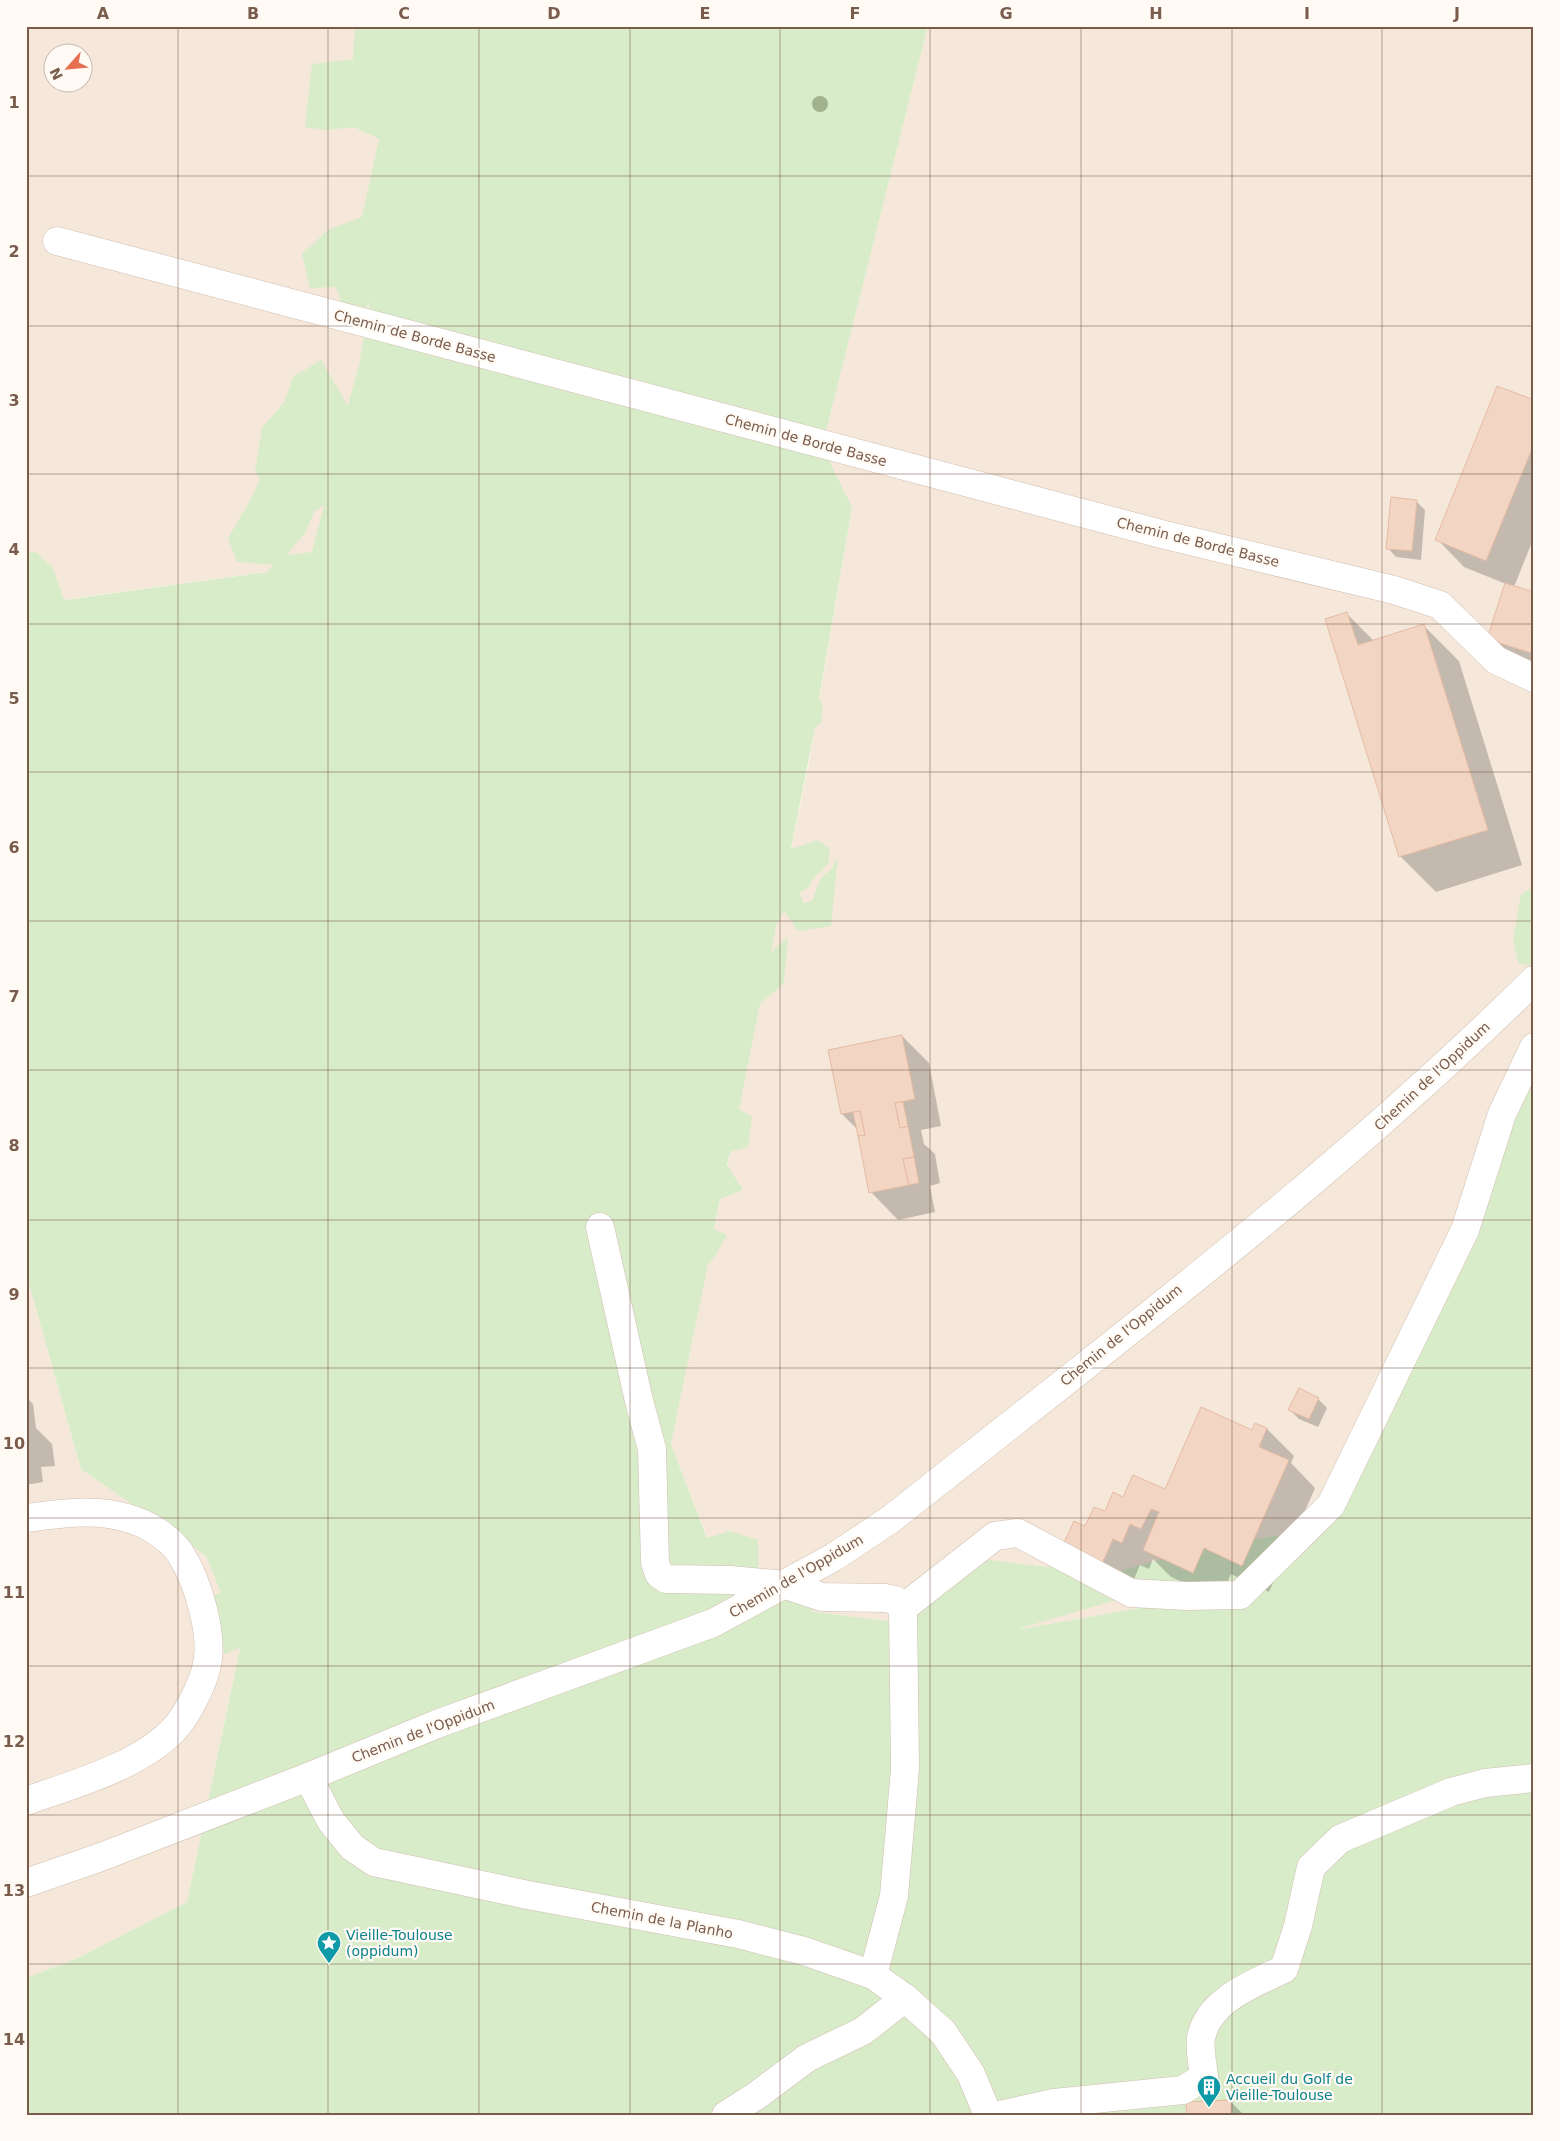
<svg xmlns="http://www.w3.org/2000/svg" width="1560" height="2141" viewBox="0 0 1560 2141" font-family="'DejaVu Sans',sans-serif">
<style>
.residential{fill:#f5e8da;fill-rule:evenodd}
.green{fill:#d8ecc9;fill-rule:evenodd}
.shadow{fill:#0003}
.building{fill:#f3d5c3;stroke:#e6bba3}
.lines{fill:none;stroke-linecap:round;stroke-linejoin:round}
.minor-casing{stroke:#d1beb0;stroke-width:29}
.minor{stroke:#fff;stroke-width:28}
.tree{fill:#a0b28e}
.grid{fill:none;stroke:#7a5c4d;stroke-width:1;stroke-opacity:0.55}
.labels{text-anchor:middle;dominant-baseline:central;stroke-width:4.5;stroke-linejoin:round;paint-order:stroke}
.street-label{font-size:14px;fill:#7a5c4d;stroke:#fffaf3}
.culture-label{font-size:14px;fill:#0d838f;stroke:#fffaf3;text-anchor:start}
.neatline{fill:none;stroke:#7a5c4d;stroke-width:2}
.grid-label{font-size:16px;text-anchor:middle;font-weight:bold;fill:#7a5c4d}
</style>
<rect width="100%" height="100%" fill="#fdf6ec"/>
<g class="residential">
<path d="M 26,26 L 421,26 L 359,365 L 309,566 L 67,599 L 26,608 ZM 52,52 L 82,52 L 82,82 L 52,82 Z"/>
<polygon points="928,26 1534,26 1534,1039 1400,1437 1288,1582 992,1634 815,1612 711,1547 671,1444 809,762 852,507 822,447"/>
<polygon points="26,1273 81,1469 206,1556 241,1642 187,1902 78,1958 26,1978"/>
</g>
<g class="green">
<path d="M 355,26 L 928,26 L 822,447 L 852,507 L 819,699 L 823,704 L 821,723 L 815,727 L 791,849 L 818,840 L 830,849 L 828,864 L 814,878 L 808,888 L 800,892 L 803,903 L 812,901 L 821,877 L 831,870 L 838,857 L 831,926 L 798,931 L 784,911 L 776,926 L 771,952 L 788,937 L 784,983 L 760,1004 L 739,1109 L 752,1117 L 748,1147 L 730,1152 L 727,1165 L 743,1190 L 720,1199 L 714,1229 L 727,1235 L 715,1256 L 708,1264 L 671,1444 L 707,1538 L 730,1531 L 758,1540 L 759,1577 L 815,1612 L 888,1621 L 976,1558 L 1037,1566 L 1115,1572 L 1204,1548 L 1291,1533 L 1376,1429 L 1534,1039 L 1534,2115 L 26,2115 L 26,1978 L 78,1958 L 187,1902 L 240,1648 L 225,1654 L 208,1627 L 209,1597 L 221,1593 L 206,1556 L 81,1469 L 26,1273 L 26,553 L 36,552 L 53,568 L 64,600 L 267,572 L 274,565 L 237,562 L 228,538 L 251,499 L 260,479 L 255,471 L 262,428 L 285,401 L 293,377 L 321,360 L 348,406 L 359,365 L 370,300 L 352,336 L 336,287 L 310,288 L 302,254 L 328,230 L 362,217 L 379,139 L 354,127 L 326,130 L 305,127 L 312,64 L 353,59 ZM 324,505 L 312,552 L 287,555 L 306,531 L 314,512 ZM 1180,1581 L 1196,1598 L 1021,1629 L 1021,1628 Z"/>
<polygon points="1534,886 1534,966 1518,963 1513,939 1521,895"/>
</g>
<g class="shadow">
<polygon points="1534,402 1534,537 1514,587 1534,594 1534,672 1489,639 1506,584 1464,567 1437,539"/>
<polygon points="1416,501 1425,510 1421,560 1396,557 1388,548"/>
<polygon points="1347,614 1374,641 1424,626 1459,661 1522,865 1436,892 1401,857 1327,620"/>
<polygon points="902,1036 929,1063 941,1126 921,1130 924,1144 935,1154 940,1183 930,1186 935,1212 898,1220 871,1192 857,1129 842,1114"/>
<polygon points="26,1397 33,1404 36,1428 52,1444 55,1466 41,1467 43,1482 26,1485"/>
<polygon points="1318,1399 1327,1408 1318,1427 1299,1419 1290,1410"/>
<polygon points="1256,1425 1267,1429 1294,1456 1291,1463 1315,1488 1269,1592 1231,1574 1220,1599 1171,1577 1153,1559 1149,1569 1140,1565 1129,1591 1091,1574 1086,1528 1124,1498 1165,1491 1253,1432"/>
<polygon points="1230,2101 1244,2115 1188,2115"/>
</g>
<g class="building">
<polygon points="1497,386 1534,400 1534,444 1486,561 1435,540"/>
<polygon points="1391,497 1417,500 1412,551 1386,549"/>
<polygon points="1505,583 1534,592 1534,654 1487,639"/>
<polygon points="1347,612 1358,645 1424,624 1488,830 1399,857 1325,619"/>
<polygon points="902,1035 915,1099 895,1103 900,1128 908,1126 914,1157 903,1159 909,1185 869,1193 858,1136 865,1135 860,1111 841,1114 828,1050"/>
<polygon points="903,1102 908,1126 900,1128 895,1103"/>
<polygon points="860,1111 865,1135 858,1136 853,1112"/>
<polygon points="914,1157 919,1183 909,1185 903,1159"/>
<polygon points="1299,1388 1319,1398 1309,1419 1288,1410"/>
<polygon points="1201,1407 1252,1430 1255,1423 1267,1428 1259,1447 1289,1460 1242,1566 1204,1548 1193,1573 1143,1550 1159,1512 1151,1509 1141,1529 1130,1524 1122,1543 1113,1539 1102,1564 1062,1547 1074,1521 1085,1526 1094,1507 1105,1511 1113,1492 1123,1497 1133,1475 1165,1489"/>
<polygon points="1231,2100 1231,2115 1187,2115 1186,2102"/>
</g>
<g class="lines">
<defs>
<g id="minor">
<polyline points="57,241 1165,535 1394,590 1440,605 1496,660 1534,678"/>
<polyline points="600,1227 639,1401 652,1449 655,1563 659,1574 666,1579 730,1580 786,1585 822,1597 885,1598 895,1600 903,1608"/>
<path d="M 26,1518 C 60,1514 94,1508 127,1518 C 146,1523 169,1537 180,1553 C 198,1581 215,1637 206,1669 C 202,1685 188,1713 177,1726 C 144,1765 74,1784 26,1801"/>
<polyline points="308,1777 331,1821 352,1847 374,1862 528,1895 738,1934 804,1951 873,1975 905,1998 943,2032 971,2074 988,2115"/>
<path d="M 26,1883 L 101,1857 L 308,1777 L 437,1724 L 713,1623 L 834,1557 L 891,1519 C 1110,1345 1335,1177 1534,980"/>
<polyline points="873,1975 894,1896 905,1769 903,1608 995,1536 1018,1533 1131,1593 1187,1596 1240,1595 1331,1505 1465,1230 1502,1114 1534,1047"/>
<polyline points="726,2115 756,2096 807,2058 863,2031 905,1998"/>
<path d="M 1000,2115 L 1054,2103 L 1183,2090 L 1204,2077 C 1203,2065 1199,2049 1201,2038 C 1208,2000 1253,1984 1284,1969 L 1298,1926 L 1311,1867 L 1340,1839 L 1451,1792 L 1485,1783 L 1534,1778"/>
</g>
</defs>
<use href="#minor" class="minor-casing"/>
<use href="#minor" class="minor"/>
</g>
<circle class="tree" cx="820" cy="104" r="8"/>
<path class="grid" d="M 178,26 L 178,2115M 328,26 L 328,2115M 479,26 L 479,2115M 630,26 L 630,2115M 780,26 L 780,2115M 930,26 L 930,2115M 1081,26 L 1081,2115M 1232,26 L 1232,2115M 1382,26 L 1382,2115M 26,176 L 1534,176M 26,326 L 1534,326M 26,474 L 1534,474M 26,624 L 1534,624M 26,772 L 1534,772M 26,921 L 1534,921M 26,1070 L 1534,1070M 26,1220 L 1534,1220M 26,1368 L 1534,1368M 26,1518 L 1534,1518M 26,1666 L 1534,1666M 26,1815 L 1534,1815M 26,1964 L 1534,1964"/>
<defs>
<symbol id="sight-pin" viewBox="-11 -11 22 30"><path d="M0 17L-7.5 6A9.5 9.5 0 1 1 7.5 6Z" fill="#0f9aa8" stroke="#fffaf3"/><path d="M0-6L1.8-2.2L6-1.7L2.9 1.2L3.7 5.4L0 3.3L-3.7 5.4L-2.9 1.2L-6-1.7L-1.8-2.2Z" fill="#fff"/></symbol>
<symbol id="building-pin" viewBox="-11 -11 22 30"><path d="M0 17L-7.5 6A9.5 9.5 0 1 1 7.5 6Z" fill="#0f9aa8" stroke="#fffaf3"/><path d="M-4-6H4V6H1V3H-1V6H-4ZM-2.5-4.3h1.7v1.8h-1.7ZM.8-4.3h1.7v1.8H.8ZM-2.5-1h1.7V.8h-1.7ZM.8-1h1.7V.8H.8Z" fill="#fff"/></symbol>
</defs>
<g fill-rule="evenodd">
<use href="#sight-pin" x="315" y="1929" width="28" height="38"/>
<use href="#building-pin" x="1195" y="2073" width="28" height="38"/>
</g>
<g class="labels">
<g class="street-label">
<text transform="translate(415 336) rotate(15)">Chemin de Borde Basse</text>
<text transform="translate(806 440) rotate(15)">Chemin de Borde Basse</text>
<text transform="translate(1198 542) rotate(14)">Chemin de Borde Basse</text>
<text transform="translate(1432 1076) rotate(-43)">Chemin de l'Oppidum</text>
<text transform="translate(1121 1335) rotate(-39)">Chemin de l'Oppidum</text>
<text transform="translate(796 1576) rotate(-30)">Chemin de l'Oppidum</text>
<text transform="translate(423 1731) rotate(-21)">Chemin de l'Oppidum</text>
<text transform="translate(662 1920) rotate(11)">Chemin de la Planho</text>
</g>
<g class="culture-label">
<text x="346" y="1935">Vieille-Toulouse<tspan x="346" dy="16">(oppidum)</tspan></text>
<text x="1226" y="2079">Accueil du Golf de<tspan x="1226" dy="16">Vieille-Toulouse</tspan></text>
</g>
</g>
<rect width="1560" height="2141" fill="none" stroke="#fffaf3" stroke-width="55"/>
<g transform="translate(68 68) rotate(243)"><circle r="24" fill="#fffaf3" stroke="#cabbb1"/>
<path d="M0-4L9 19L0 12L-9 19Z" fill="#e76f51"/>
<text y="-8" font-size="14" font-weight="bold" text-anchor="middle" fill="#7a5c4d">N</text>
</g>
<rect x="28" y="28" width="1504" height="2086" class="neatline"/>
<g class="grid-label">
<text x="103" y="19">A</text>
<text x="253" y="19">B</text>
<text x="404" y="19">C</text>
<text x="554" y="19">D</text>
<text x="705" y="19">E</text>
<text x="855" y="19">F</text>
<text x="1006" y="19">G</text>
<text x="1156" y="19">H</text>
<text x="1307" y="19">I</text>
<text x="1457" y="19">J</text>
<text x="14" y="108">1</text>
<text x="14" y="257">2</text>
<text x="14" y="406">3</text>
<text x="14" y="555">4</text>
<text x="14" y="704">5</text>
<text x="14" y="853">6</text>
<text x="14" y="1002">7</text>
<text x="14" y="1151">8</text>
<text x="14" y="1300">9</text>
<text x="14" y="1449">10</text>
<text x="14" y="1598">11</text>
<text x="14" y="1747">12</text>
<text x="14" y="1896">13</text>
<text x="14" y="2045">14</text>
</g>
</svg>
